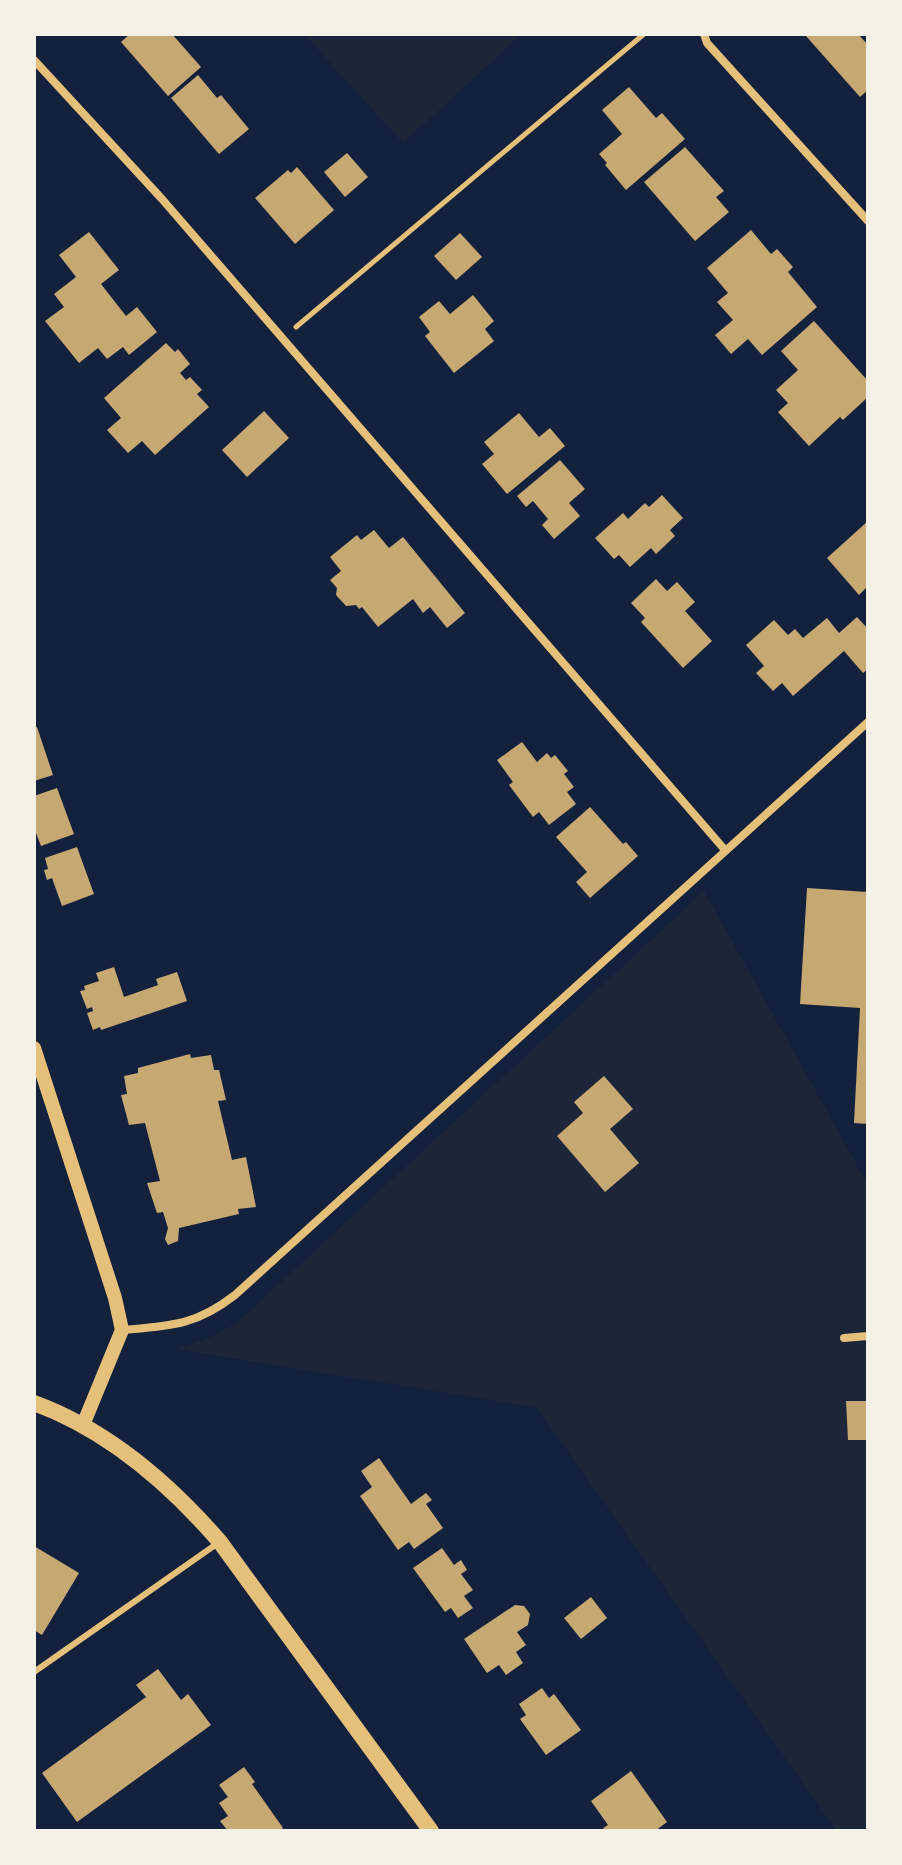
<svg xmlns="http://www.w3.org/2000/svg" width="902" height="1865" viewBox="0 0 902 1865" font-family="Cabin,sans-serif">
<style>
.green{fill:#1d2539}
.building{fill:#c6a872}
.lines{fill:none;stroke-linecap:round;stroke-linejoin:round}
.path{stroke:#e5c07b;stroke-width:5}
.service{stroke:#e5c07b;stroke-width:6}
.minor{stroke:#e5c07b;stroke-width:8}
.tertiary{stroke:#e5c07b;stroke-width:14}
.secondary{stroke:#e5c07b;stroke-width:16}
</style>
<rect width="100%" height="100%" fill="#14213d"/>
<g class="green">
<polygon points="304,34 522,34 403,143"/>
<path d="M 704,891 L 868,1185 L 868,1831 L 837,1831 L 537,1408 L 177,1349 C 201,1342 220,1334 240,1320 Z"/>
</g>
<g class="building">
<polygon points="130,34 172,34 201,67 168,96 121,42"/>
<polygon points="809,34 858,34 868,45 868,90 860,97 806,36"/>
<polygon points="198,75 217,98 221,95 249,129 219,154 171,98"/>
<polygon points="629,87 656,118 662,113 685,139 626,190 605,165 607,163 599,154 622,134 602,110"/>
<polygon points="685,147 724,191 716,197 729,212 695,241 644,182"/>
<polygon points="347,153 368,177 345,197 324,172"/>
<polygon points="297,167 334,210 295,244 255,198 288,170 291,173"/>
<polygon points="751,230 771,254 777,249 793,267 788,272 817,307 762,355 748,339 731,354 715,335 733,320 717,302 728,293 707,268"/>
<polygon points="89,232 119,270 101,284 126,316 137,307 157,332 129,355 123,347 107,359 98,348 79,363 45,321 64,307 54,294 76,277 59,255"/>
<polygon points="460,233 482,257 456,280 434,256"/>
<polygon points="473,295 494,321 485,329 494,341 454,373 425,336 430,332 419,317 439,301 450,314"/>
<polygon points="814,321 868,381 868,397 843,420 840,417 809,446 778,412 788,403 776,390 798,370 781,351"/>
<polygon points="166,343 175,352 178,349 190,364 180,373 186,380 190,377 202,390 197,394 209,407 155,455 142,441 128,453 107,430 121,418 104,398"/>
<polygon points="264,411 289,438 247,477 222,450"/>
<polygon points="519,413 539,437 550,428 565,446 507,494 482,464 494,454 484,442"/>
<polygon points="560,460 585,489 569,503 580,516 554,539 542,525 548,519 533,501 526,507 517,496"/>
<polygon points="662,495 683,518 670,530 675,536 656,554 651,548 630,567 619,555 614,559 595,538 623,513 628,519 645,503 649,507"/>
<polygon points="868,521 868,586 859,595 827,558"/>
<polygon points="374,530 389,548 403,537 465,613 447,628 430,607 423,613 413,599 378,627 362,607 359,609 356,605 346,606 336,595 337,588 330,580 341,571 330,557 357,535 361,540"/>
<polygon points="656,579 667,591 677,582 695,602 685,611 712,641 683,668 641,622 645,618 631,603"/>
<polygon points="857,617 868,629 868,669 863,673 844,651 793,696 782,683 773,691 756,673 764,666 746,645 774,620 788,635 795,629 803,638 827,618 839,633"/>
<polygon points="37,727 53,775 34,781 34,728"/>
<polygon points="522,742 537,762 547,753 551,758 555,755 568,771 564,774 574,787 567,792 576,804 549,825 539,812 533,817 509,785 513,782 497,760"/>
<polygon points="57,788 74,834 41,846 34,828 34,796"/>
<polygon points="590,807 623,844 626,842 638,856 590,898 576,882 587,872 556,837"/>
<polygon points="77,847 94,894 62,906 52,878 47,880 44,870 48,869 45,858"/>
<polygon points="807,888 868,892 868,1124 854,1123 860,1008 800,1004"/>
<polygon points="114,967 124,997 158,985 156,979 177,972 187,1001 101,1030 100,1027 93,1030 87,1013 93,1011 92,1007 87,1009 80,991 85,990 84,986 99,981 96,973"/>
<polygon points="190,1054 191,1058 211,1055 214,1070 219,1070 226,1100 218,1101 232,1160 246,1157 256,1207 238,1209 239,1214 179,1228 178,1241 168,1245 165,1239 168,1228 163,1212 157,1213 147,1183 160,1181 145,1123 129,1125 121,1095 127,1094 124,1076 138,1073 138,1068"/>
<polygon points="604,1076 633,1109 610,1129 639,1163 605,1192 557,1136 583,1113 574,1102"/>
<polygon points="846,1401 868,1401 868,1440 848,1440"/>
<polygon points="379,1458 411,1504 426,1493 432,1500 426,1504 443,1528 414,1549 409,1542 398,1550 360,1496 372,1487 361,1471"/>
<polygon points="34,1546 79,1573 42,1635 34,1630"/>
<polygon points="442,1548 454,1565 461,1560 467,1570 461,1574 473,1590 464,1596 473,1608 458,1618 451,1608 445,1612 413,1568"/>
<polygon points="591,1597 607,1618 581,1639 564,1618"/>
<polygon points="515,1605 524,1606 530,1614 528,1625 517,1632 526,1645 516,1652 523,1663 506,1675 499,1665 487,1673 464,1639"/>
<polygon points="158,1669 181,1700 188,1694 211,1725 77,1822 42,1773 146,1697 136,1685"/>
<polygon points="542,1688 549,1698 554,1694 581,1730 546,1755 520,1719 526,1715 519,1704"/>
<polygon points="244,1767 255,1782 252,1784 283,1828 279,1831 228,1831 220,1821 228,1816 219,1803 228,1797 219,1785"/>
<polygon points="631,1771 667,1822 655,1831 605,1831 603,1828 608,1825 591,1801"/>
</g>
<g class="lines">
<polyline class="path" points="296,327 644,34"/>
<polyline class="service" points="34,1672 218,1543"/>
<g class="minor">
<polyline points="704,34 707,43 868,221"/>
<polyline points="34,60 162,199 725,850"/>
<path d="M 122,1330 C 170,1326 195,1326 235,1295 L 868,722"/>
<polyline points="844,1338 868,1336"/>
</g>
<polyline class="tertiary" points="34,1048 115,1298 122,1330 83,1425"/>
<path class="secondary" d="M 34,1403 C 108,1430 169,1483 220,1542 L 431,1831"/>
</g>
<rect width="902" height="1865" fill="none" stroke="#f6f1e7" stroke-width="72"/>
</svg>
